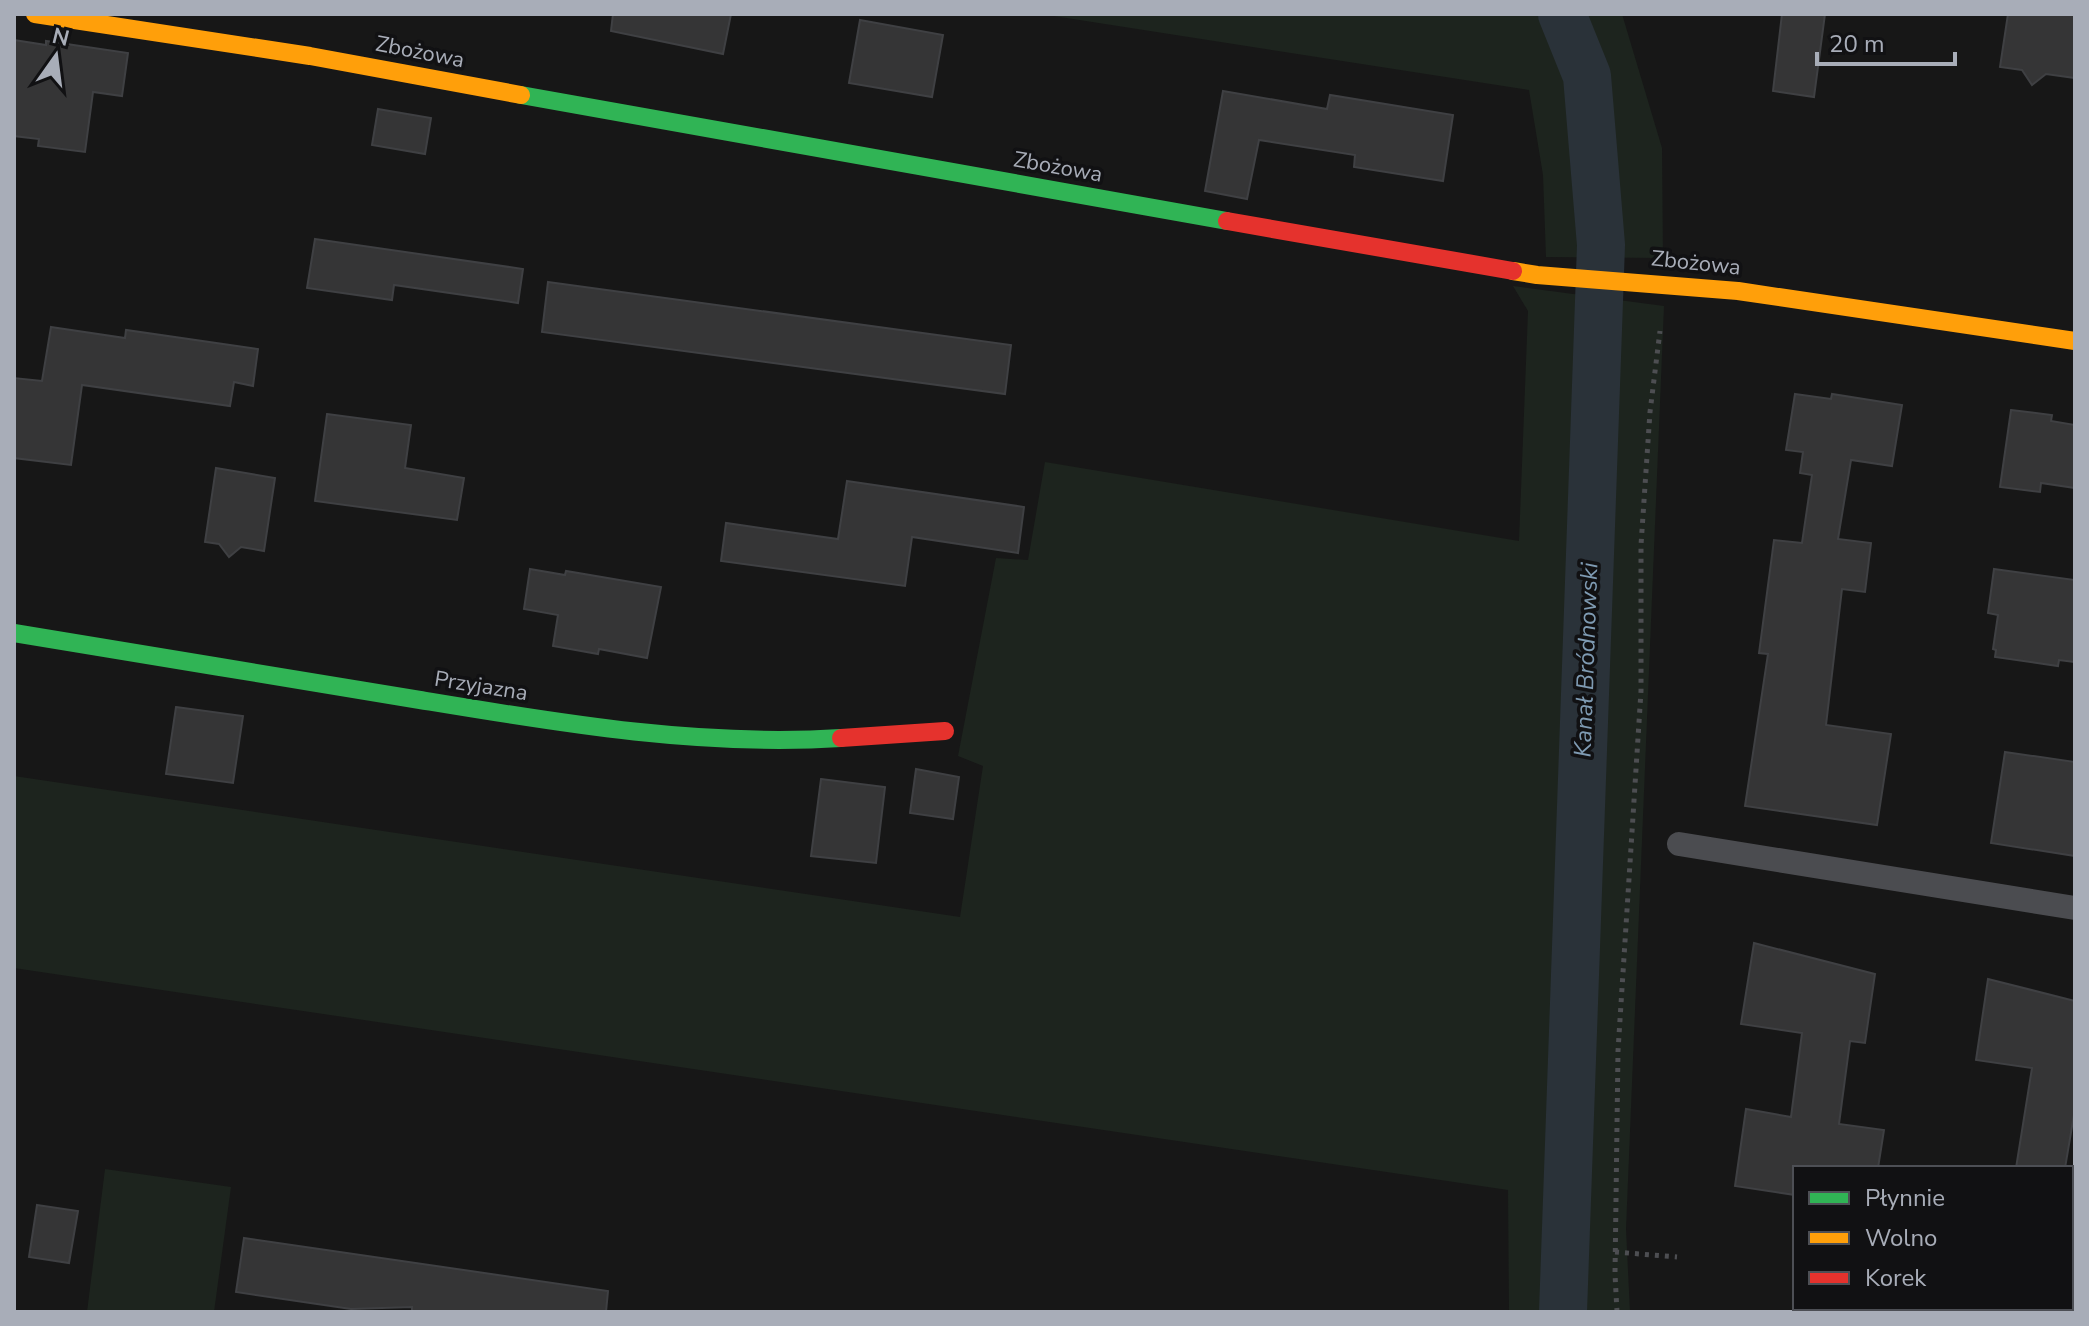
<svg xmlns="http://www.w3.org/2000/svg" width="2089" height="1326" viewBox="0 0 2089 1326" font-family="'Nunito Sans',sans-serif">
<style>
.green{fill:#1d241e}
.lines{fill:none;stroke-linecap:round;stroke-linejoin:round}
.canal{stroke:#2a3239;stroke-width:48}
.building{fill:#353536;stroke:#3f4043;stroke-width:2}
.path{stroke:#4d4e52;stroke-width:5;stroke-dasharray:4 6;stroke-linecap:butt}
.lane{stroke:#4b4c50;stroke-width:24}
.fast{stroke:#30b455;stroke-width:18}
.slow{stroke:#ff9f0a;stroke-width:18}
.jam{stroke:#e5322d;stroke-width:18}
.labels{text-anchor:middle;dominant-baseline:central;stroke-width:7;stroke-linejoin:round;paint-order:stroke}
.street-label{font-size:22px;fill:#a8adb8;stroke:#111113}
.water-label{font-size:24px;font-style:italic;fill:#7f9bb3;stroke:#111113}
</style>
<rect width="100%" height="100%" fill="#171717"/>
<g class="green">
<polygon points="1041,14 1622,14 1662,148 1663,258 1546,257 1543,175 1529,90"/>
<polygon points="1513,286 1664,306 1626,1229 1630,1312 1509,1312 1508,1190 14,968 14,776 960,917 983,766 958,756 996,558 1028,560 1045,462 1519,541 1528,311"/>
<polygon points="105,1169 231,1187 214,1312 87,1312"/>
</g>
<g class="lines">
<polyline class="canal" points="1562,14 1587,76 1601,245 1563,1312"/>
</g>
<g class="building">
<polygon points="613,14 731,14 723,54 611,31"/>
<polygon points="1782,14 1825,14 1814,97 1773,91"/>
<polygon points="2008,14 2075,14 2075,78 2046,74 2032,85 2022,70 2000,67"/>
<polygon points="860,20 943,35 932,97 849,83"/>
<polygon points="14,40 46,45 46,41 128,53 122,96 93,92 85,152 38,146 39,139 14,136"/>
<polygon points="1223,91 1327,109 1330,95 1453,115 1443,181 1354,167 1355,155 1259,140 1247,199 1205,191"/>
<polygon points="378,109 431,118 425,154 372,145"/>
<polygon points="315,239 523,269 518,303 394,285 392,300 307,288"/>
<polygon points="548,282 1011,345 1005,394 542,332"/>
<polygon points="51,327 125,338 126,330 258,349 253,386 234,382 230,406 82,385 71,465 14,458 14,378 42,381"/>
<polygon points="1795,394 1831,399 1832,394 1902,405 1892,466 1851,460 1838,539 1871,543 1865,592 1842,589 1826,725 1891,734 1877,825 1745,806 1768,654 1759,653 1774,540 1802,543 1812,475 1800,473 1803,452 1786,450"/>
<polygon points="2011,410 2052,415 2051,421 2075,425 2075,488 2041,483 2040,492 2000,487"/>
<polygon points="327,414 411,425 405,468 464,478 457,520 315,501"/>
<polygon points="216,468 275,478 264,551 241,547 229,557 219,544 205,542"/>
<polygon points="847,481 1024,507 1018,553 912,537 905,586 721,561 726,523 838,539"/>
<polygon points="530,569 565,575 566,571 661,587 647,658 599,649 598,654 553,646 558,615 524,609"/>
<polygon points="1994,569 2075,580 2075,662 2059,660 2058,666 1995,657 1996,650 1993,649 1998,615 1988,613"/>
<polygon points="176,707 243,716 233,783 166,774"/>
<polygon points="2005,752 2075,762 2075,856 1991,843"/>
<polygon points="916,769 959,777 953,819 910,813"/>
<polygon points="821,779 885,787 876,863 811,856"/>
<polygon points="1754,943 1875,974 1865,1043 1850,1041 1839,1124 1884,1130 1878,1168 1795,1168 1795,1195 1735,1186 1746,1109 1791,1117 1802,1033 1741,1024"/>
<polygon points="1988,979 2075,1001 2075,1109 2065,1168 2016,1168 2032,1068 1976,1060"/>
<polygon points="37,1205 78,1211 69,1263 29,1257"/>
<polygon points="244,1238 608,1291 606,1312 412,1312 412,1307 351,1309 236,1292"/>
</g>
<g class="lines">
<g class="path">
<polyline points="1615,1252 1677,1257"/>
<polyline points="1617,1312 1615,1274 1618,1051 1641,691 1641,545 1650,412 1660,331"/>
</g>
<polyline class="lane" points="1679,844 2075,908"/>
<g class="fast">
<polyline points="521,95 1227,221"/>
<path d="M 14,633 C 149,655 285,678 420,700 C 559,723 699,747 841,738"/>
</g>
<g class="slow">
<polyline points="35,14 310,56 521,95"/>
<polyline points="1513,271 1537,275 1738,291 2075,341"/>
</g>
<g class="jam">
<polyline points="1227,221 1513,271"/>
<polyline points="841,738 945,731"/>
</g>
</g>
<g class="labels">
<g class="street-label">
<text transform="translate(420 52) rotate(11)">Zbożowa</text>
<text transform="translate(1058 167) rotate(10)">Zbożowa</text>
<text transform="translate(1696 263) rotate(6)">Zbożowa</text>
<text transform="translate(481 686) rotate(9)">Przyjazna</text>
</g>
<g class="water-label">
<text transform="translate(1586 660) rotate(-88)">Kanał Bródnowski</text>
</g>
</g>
<rect width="2089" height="1326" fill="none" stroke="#a8adb8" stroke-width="32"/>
<rect x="1793" y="1166" width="280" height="144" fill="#111113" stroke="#4d4f55" stroke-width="2"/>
<rect x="1809" y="1192" width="40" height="12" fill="#30b455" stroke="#4d4f55" stroke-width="2"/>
<text x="1865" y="1206" font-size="24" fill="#a8adb8">Płynnie</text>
<rect x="1809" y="1232" width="40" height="12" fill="#ff9f0a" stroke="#4d4f55" stroke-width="2"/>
<text x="1865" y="1246" font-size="24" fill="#a8adb8">Wolno</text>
<rect x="1809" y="1272" width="40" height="12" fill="#e5322d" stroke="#4d4f55" stroke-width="2"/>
<text x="1865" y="1286" font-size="24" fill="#a8adb8">Korek</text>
<g transform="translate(56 56) rotate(14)" stroke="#111113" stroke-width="6" paint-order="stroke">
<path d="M0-6L14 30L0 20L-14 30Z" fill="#a8adb8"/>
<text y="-12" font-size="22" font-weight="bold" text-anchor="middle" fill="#a8adb8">N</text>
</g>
<path d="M1817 52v12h138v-12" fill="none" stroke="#a8adb8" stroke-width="4"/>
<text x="1829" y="52" font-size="24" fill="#a8adb8" stroke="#111113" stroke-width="6" paint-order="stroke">20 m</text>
</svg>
